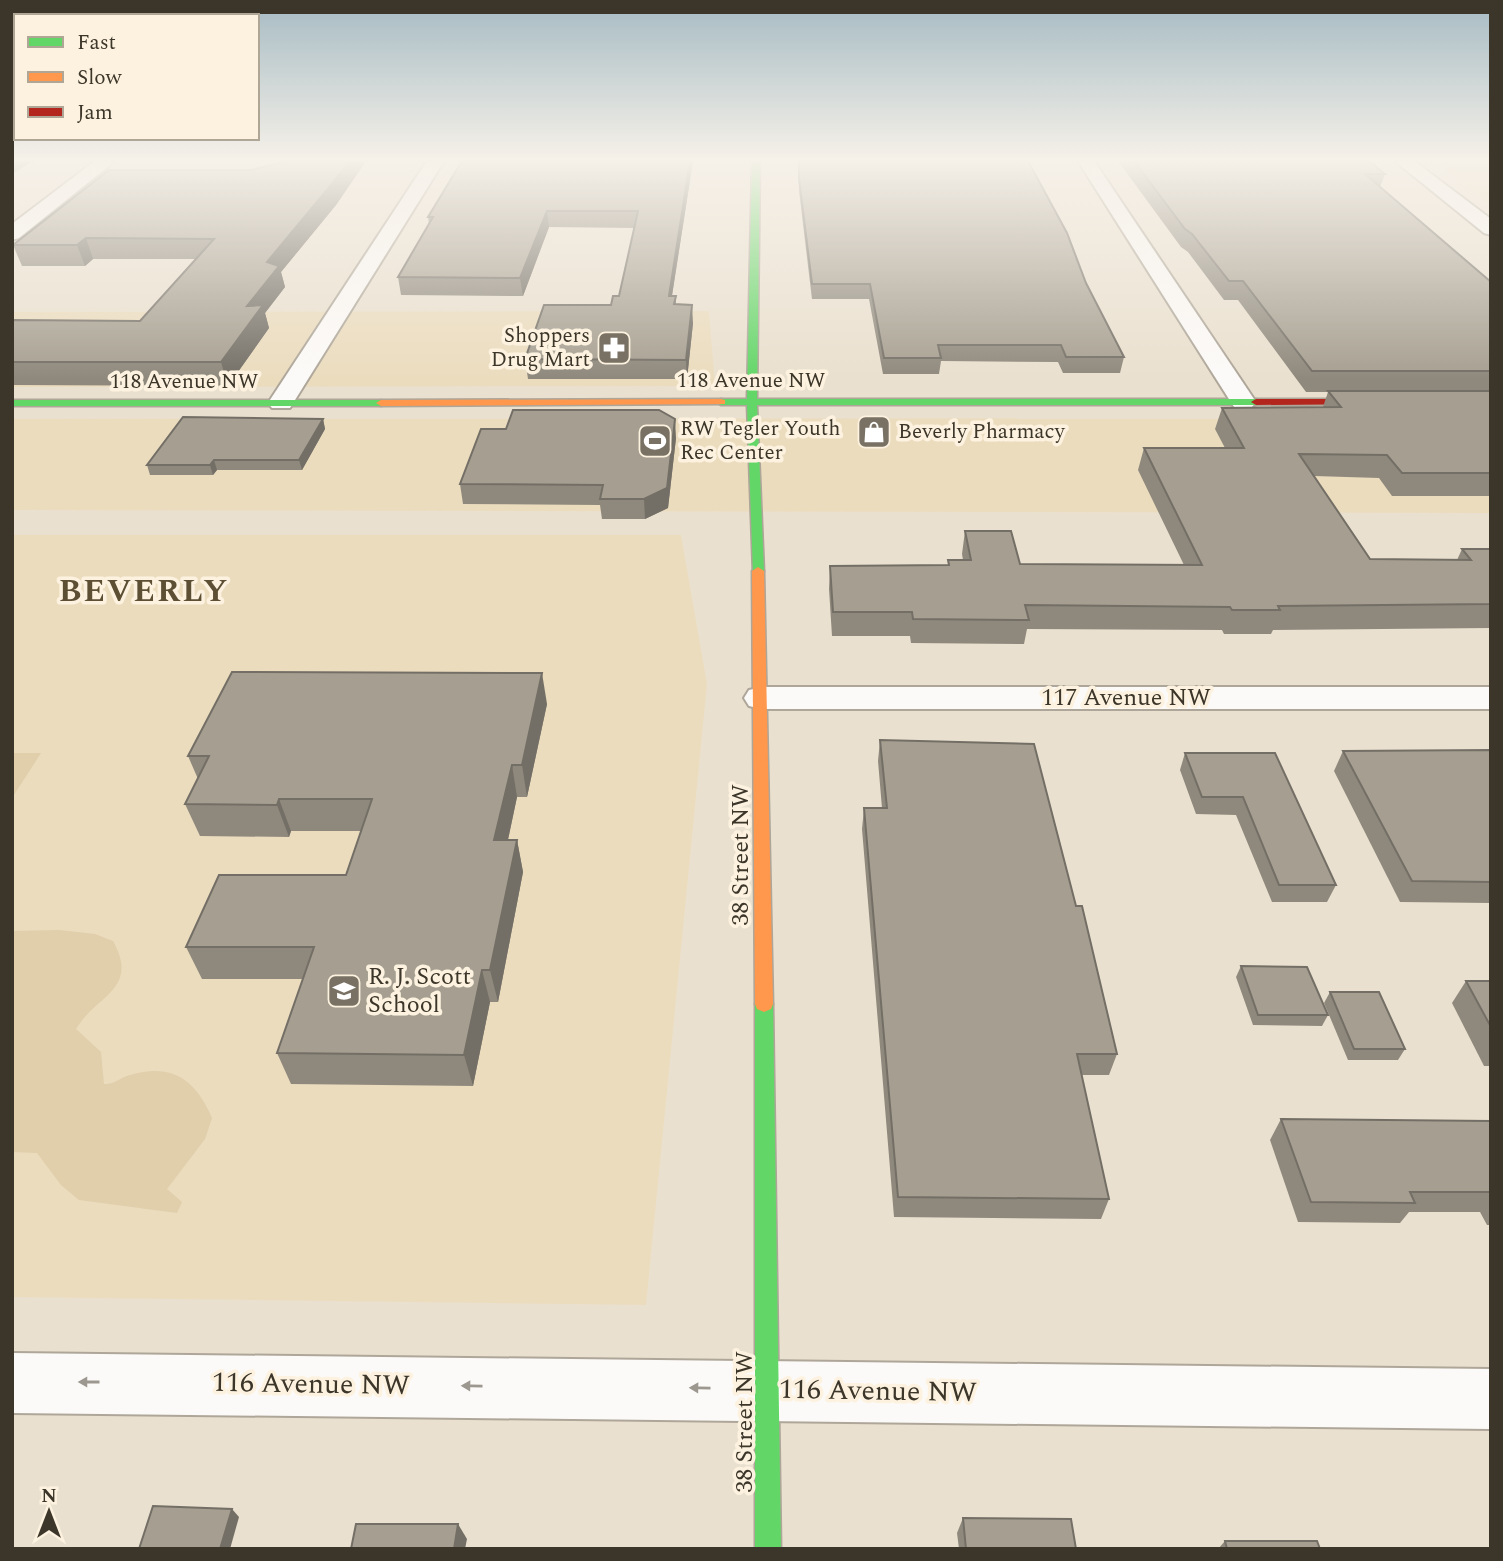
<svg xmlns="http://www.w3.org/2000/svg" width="1503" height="1561" viewBox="0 0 1503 1561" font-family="Spectral,serif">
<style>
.built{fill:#ebdcbe}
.green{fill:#e1ceab}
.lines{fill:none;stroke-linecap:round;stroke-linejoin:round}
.street-casing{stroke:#aea699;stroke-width:4}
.fast-casing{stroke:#aea699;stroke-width:3}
.slow-casing{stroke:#aea699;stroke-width:3}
.jam-casing{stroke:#aea699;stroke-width:3}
.street{fill:#fcfaf8;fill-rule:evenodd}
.fast{fill:#63d668;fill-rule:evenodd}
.slow{fill:#ff974d;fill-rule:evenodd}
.jam{fill:#b3261e;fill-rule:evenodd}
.wall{fill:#8f897d}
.shaded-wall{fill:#746f66}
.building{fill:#a69f91;stroke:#746f66;stroke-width:2}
.oneway{fill:#9c9890}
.labels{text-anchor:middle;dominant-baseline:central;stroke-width:7;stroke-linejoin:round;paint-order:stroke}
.far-poi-label{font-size:21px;fill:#3c3529;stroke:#fcf2df;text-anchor:start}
.far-street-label{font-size:21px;fill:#3c3529;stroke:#fcf2df}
.street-label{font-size:24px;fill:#3c3529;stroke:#fcf2df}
.poi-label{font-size:24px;fill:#3c3529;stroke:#fcf2df;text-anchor:start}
.near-street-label{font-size:28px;fill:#3c3529;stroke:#fcf2df}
.district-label{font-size:32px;font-weight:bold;letter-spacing:2px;fill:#5d4f33;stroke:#fcf2df}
</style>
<rect width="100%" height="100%" fill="#eae0cf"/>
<g class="built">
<polygon points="1440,166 1491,166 1491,205"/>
<polygon points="709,311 715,386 12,387 12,312"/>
<polygon points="1491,418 1491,513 12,510 12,419"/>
<polygon points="12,535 681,535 707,684 646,1305 12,1297"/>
</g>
<g class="green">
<polygon points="12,753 41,753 12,798"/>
<path d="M 59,930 L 95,934 L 113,941 C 140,990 96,995 76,1029 L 101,1052 L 104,1084 C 114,1085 121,1077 130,1075 C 172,1063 195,1079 212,1118 L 205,1139 L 167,1189 L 182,1202 L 177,1213 L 79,1200 L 61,1185 L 37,1153 L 12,1152 L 12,931 Z"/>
</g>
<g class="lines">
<defs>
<g id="street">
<polygon points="95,161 115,161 19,238 12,240 12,224"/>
<polygon points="427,161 444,161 290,408 272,408 268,403"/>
<polygon points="1078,161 1094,161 1256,402 1252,407 1234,407"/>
<polygon points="1395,161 1414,161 1491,219 1491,235 1484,233"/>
<polygon points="762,687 1491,687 1491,709 762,709 749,706 744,698 749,690"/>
<polygon points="12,1353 1491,1369 1491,1429 12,1413"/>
</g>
<g id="fast">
<polygon points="752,161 760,161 757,399 1256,399 1261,402 1256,405 757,405 764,571 763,574 753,574 747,405 721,405 716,402 721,399 747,399"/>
<polygon points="12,400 381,400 386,403 381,406 12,406"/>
<polygon points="764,996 771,999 773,1004 781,1549 755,1549 755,1004 757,999"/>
</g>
<g id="slow">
<polygon points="721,399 725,400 725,404 381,406 376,403 381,400"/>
<polygon points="758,567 764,571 773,1004 771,1009 764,1012 757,1009 755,1004 752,571"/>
</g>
<polygon id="jam" points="1379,399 1384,402 1383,404 1256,405 1251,402 1256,399"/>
</defs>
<use href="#street" class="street-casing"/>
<use href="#fast" class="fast-casing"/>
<use href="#slow" class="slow-casing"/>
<use href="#jam" class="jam-casing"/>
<use href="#street" class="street"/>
<use href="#fast" class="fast"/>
<use href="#slow" class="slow"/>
<use href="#jam" class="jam"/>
</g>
<g class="wall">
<polygon points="285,161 366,161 336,205 281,272 285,287 265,313 269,328 228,386 12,385 12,320 140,321 195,259 93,259 85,266 22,266 13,245 251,170"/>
<polygon points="693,161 672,296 676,296 676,305 693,323 687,379 528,379 525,359 611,305 619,296 635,228 549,227 523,296 401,295 398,277 429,224 428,217"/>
<polygon points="798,161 1028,161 1086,283 1124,357 1120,373 1063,373 1058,362 941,361 939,374 883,374 869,299 812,299 799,191"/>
<polygon points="1118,161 1369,161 1385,174 1380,187 1491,282 1491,496 1392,496 1379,478 1314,476 1370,559 1457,560 1462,549 1491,549 1491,628 1273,630 1271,634 1224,634 1222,630 1027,629 1024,644 911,643 910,636 832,636 829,589 830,566 948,565 948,560 963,560 962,554 965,531 1020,564 1184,565 1138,470 1144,448 1225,448 1215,429 1222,408 1323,407 1328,392 1306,392 1238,300 1224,300 1188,252 1181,247"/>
<polygon points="323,419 325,429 302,470 217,470 213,475 150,475 147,465"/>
<polygon points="676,438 668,508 645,519 602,519 600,505 463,504 460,484"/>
<polygon points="547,704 527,797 517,797 508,840 517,840 523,872 498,1002 490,1002 473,1086 291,1084 277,1053 303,979 202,979 186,947 346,875 361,831 291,831 289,837 200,836 185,804 198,779 188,756"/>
<polygon points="880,740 1076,906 1117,1054 1109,1075 1081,1075 1109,1199 1101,1219 894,1217 862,829 864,808 882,808 878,761"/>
<polygon points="1491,750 1491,903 1400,902 1334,771 1343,751"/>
<polygon points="1185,753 1275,753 1336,885 1327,902 1272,902 1236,815 1196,814 1180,770"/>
<polygon points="1241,966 1328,1015 1322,1026 1253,1025 1236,977"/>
<polygon points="1466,981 1491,981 1491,1066 1484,1066 1452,1003"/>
<polygon points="1330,992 1405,1049 1398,1060 1348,1060 1324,1003"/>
<polygon points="1281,1119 1491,1121 1491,1225 1487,1225 1480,1212 1409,1212 1400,1223 1298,1222 1270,1140"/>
<polygon points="963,1518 1076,1549 959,1549 957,1533"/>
<polygon points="1225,1541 1320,1549 1218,1549"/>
</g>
<g class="shaded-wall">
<polygon points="12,161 33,161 12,174"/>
<polygon points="349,161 366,161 336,205 281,272 285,287 265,313 269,328 228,386 221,362 267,262"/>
<polygon points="690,161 693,161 669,314 669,296"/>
<polygon points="547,211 549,227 523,296 520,278"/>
<polygon points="86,238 93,259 85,266 77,245"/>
<polygon points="692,305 693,323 687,379 686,360"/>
<polygon points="323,419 325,429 302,470 299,460"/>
<polygon points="675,419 676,438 668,508 645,519 644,499"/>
<polygon points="214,460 217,470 213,475 210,465"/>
<polygon points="542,673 547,704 527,797 522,765"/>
<polygon points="512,765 517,797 501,872 494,840"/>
<polygon points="279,799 291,831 289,837 277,805"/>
<polygon points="517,840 523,872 498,1002 490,970"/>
<polygon points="482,970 490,1002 473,1086 464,1055"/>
<polygon points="232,1509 239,1517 230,1549 220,1549"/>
<polygon points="458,1524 467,1539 465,1549 454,1549"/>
</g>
<g class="building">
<polygon points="285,161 349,161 331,185 267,262 279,266 247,306 263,305 221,362 12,362 12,320 140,321 214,239 86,238 77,245 13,245 109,170 251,170"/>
<polygon points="462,161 690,161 669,296 676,296 674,304 692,305 686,360 525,359 544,305 611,305 613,296 619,296 638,211 547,211 520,278 398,277 433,217 428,217"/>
<polygon points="799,161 1028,161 1067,233 1086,283 1124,357 1066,357 1061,345 938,345 941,358 884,358 870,284 812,284 799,178"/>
<polygon points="1134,161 1369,161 1385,174 1365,174 1491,282 1491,371 1312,371 1243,281 1229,281 1192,234 1185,229"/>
<polygon points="1328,391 1491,391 1491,473 1402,473 1387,455 1299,454 1370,559 1471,560 1462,549 1491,549 1491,604 1278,606 1280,610 1232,610 1230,607 1025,605 1029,620 913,619 912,612 833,612 830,566 949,565 948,560 971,560 965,531 1011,531 1020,564 1202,565 1144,448 1244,448 1222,408 1341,407"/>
<polygon points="513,410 659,410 675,419 667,488 644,499 600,499 603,485 460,484 481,429 506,429"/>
<polygon points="183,417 323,419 299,460 214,460 210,465 147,465"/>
<polygon points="232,672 542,673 522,765 512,765 494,840 517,840 490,970 482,970 464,1055 277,1053 314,947 186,947 219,875 346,875 372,799 279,799 277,805 185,804 209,756 188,756"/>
<polygon points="880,740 1034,744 1076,906 1082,906 1117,1054 1077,1054 1109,1199 898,1197 864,808 887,808"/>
<polygon points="1491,750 1491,882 1412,881 1343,751"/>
<polygon points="1185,753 1275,753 1336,885 1279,885 1243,797 1202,797"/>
<polygon points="1241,966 1307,967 1328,1015 1258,1015"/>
<polygon points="1466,981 1491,981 1491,1027"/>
<polygon points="1330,992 1379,992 1405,1049 1354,1049"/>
<polygon points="1281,1119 1491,1121 1491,1192 1410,1192 1415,1203 1311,1202"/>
<polygon points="153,1506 232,1509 220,1549 139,1549"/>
<polygon points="963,1518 1071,1519 1076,1549 966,1549"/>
<polygon points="356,1524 458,1524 454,1549 351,1549"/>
<polygon points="1225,1541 1317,1541 1320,1549 1227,1549"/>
</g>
<defs><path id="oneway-solid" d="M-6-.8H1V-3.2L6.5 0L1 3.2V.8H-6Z" transform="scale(1.75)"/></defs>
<g class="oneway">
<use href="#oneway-solid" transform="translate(89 1382) rotate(180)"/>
<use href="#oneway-solid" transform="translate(472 1386) rotate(-179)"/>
<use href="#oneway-solid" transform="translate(700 1388) rotate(-179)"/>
</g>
<linearGradient id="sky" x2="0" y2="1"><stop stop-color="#a6bbc3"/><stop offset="0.42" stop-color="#f6f1e9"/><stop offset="1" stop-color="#f6f1e9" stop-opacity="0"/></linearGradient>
<rect width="1503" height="379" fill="url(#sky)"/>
<defs>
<symbol id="pharmacy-square" viewBox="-11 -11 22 22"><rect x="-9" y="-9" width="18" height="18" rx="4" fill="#797163" stroke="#fcf2df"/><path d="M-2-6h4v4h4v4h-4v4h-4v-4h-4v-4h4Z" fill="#fff"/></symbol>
<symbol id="shop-square" viewBox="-11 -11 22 22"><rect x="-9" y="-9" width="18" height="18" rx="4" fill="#797163" stroke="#fcf2df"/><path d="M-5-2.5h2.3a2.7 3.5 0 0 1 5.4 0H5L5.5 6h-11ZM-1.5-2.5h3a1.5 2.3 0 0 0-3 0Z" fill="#fff"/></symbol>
<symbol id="stadium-square" viewBox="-11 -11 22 22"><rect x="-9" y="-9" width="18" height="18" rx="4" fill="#797163" stroke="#fcf2df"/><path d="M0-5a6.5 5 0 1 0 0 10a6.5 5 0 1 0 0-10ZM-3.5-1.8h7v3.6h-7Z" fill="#fff"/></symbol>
<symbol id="school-square" viewBox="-11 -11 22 22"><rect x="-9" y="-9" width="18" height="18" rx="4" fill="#797163" stroke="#fcf2df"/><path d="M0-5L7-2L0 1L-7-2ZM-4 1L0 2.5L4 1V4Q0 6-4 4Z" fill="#fff"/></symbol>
</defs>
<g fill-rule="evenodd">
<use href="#pharmacy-square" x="595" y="329" width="38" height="38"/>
<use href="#shop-square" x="855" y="413" width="38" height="38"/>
<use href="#stadium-square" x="636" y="422" width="38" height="38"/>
<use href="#school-square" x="325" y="972" width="38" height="38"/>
</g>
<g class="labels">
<g class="far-poi-label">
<text x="590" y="336" text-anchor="end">Shoppers<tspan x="590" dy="24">Drug Mart</tspan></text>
<text x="680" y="429">RW Tegler Youth<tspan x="680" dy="24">Rec Center</tspan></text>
<text x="898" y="432">Beverly Pharmacy</text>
</g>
<g class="far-street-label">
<text x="751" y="381">118 Avenue NW</text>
<text x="184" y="382">118 Avenue NW</text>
</g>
<g class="street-label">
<text x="1126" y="698">117 Avenue NW</text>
<text transform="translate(741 855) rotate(-90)">38 Street NW</text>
<text transform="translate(745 1422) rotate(-90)">38 Street NW</text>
</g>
<g class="poi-label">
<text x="368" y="977">R. J. Scott<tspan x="368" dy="28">School</tspan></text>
</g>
<g class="near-street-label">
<text transform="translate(311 1384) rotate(1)">116 Avenue NW</text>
<text transform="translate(878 1391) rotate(1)">116 Avenue NW</text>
</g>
<g class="district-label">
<text x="144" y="591">BEVERLY</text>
</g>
</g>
<rect width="1503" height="1561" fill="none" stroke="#3c3529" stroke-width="28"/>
<rect x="14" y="14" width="245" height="126" fill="#fcf2df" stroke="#afa696" stroke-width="2"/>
<rect x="28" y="37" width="35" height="10" fill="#63d668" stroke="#afa696" stroke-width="2"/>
<text x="77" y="49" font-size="21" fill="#3c3529">Fast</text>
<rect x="28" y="72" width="35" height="10" fill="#ff974d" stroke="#afa696" stroke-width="2"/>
<text x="77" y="84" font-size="21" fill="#3c3529">Slow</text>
<rect x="28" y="107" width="35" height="10" fill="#b3261e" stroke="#afa696" stroke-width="2"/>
<text x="77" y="119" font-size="21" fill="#3c3529">Jam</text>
<g transform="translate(49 1512)" stroke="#fcf2df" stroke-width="5" paint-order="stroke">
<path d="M0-5L12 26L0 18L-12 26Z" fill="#3c3529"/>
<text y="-10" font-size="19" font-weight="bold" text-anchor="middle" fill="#3c3529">N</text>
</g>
</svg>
